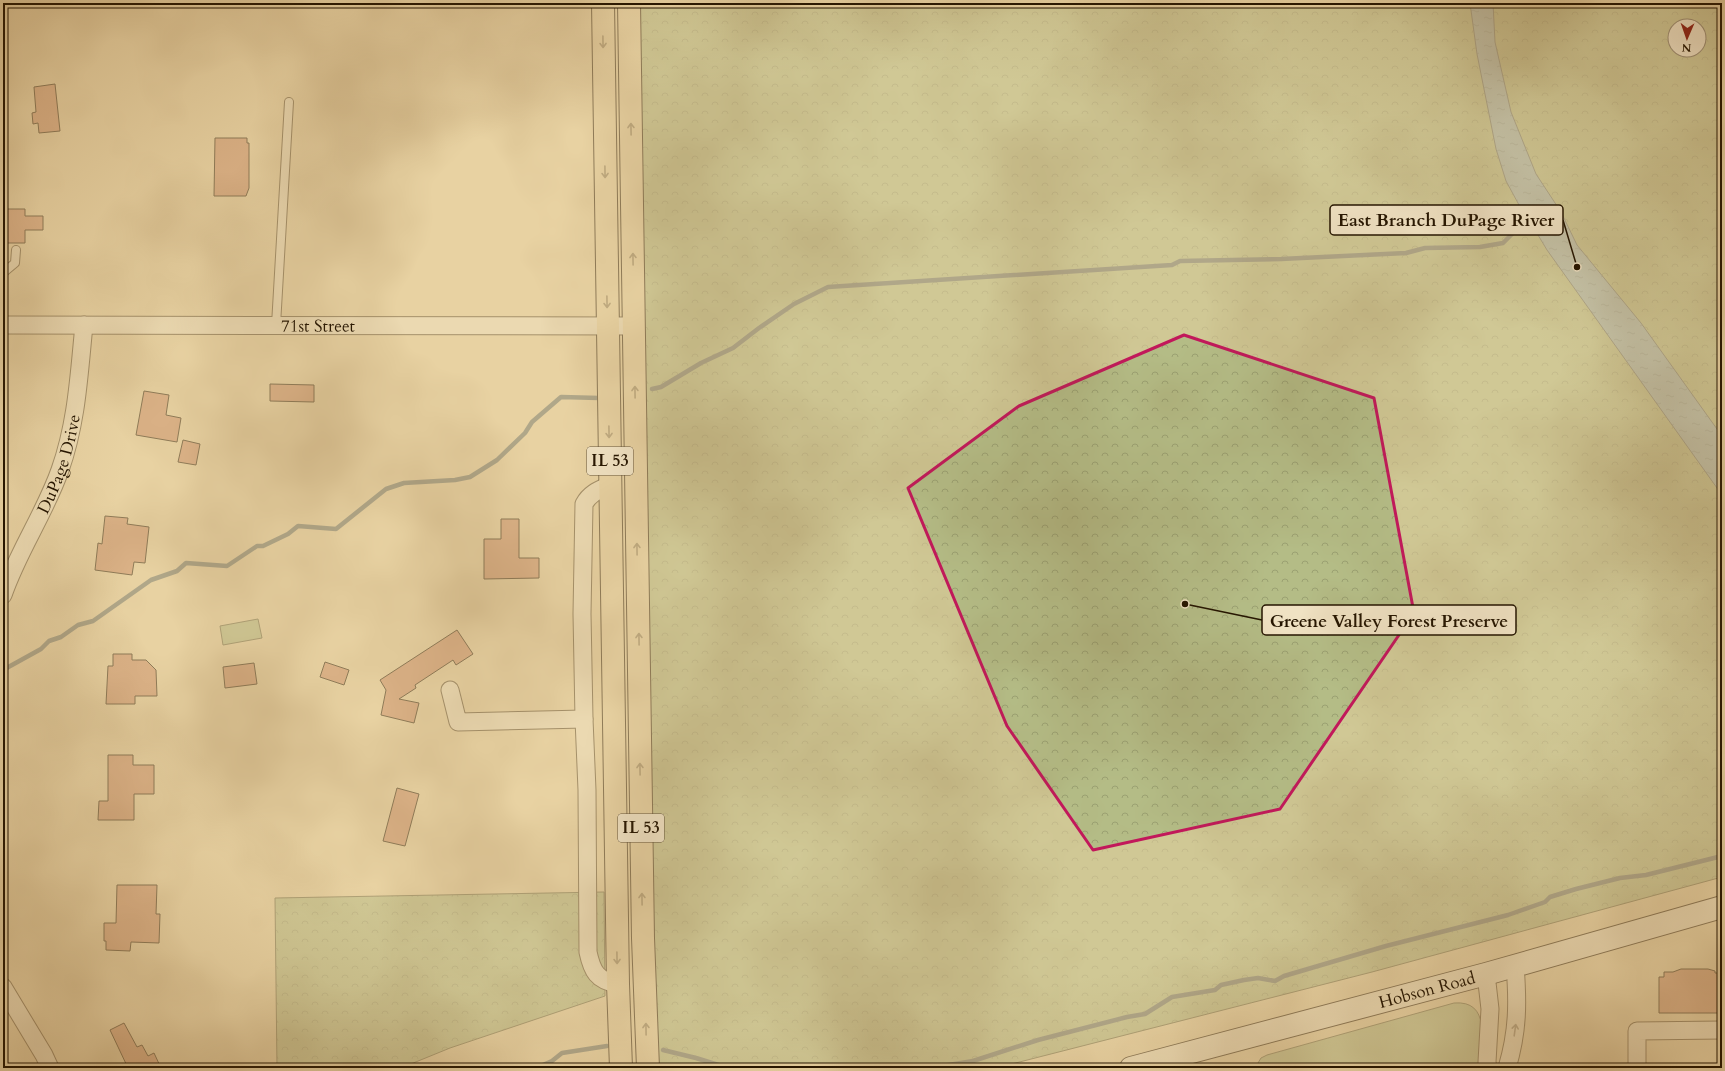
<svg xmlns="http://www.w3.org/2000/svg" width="1725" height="1071" viewBox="0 0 1725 1071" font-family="Cardo,serif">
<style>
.green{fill:#b4bc86;stroke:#6c6843}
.forest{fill:url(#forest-crowns);stroke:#6c6843;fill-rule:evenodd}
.water{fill:url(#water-ripples);stroke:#6d746b}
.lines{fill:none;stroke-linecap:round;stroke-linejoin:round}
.stream{stroke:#6d746b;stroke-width:4.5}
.building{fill:#cf8e69;stroke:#251500}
.lane-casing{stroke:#564428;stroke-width:10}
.street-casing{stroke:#564428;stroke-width:19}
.secondary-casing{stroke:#251500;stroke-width:24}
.primary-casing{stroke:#251500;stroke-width:24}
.lane{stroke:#f0e2c3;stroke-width:8}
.street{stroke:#f0e2c3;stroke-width:17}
.secondary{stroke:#f0e2c3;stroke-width:22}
.primary{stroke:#e8d2a2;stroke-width:22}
.oneway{stroke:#907d59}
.oneway2{stroke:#95866b}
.marked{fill:none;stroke:#c2185b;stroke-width:3;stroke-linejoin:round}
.labels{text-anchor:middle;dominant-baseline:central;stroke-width:3;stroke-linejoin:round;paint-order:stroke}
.shield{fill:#f0e2c3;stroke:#62523a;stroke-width:1}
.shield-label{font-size:16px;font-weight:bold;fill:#251500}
.street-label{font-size:17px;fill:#251500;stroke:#f0e2c3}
.leader{fill:none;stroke:#251500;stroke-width:1.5}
.callout-dot{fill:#251500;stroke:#f0e2c3;stroke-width:1.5}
.callout{fill:#f0e2c3;stroke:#251500;stroke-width:1.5}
.callout-label{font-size:18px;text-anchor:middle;font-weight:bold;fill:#251500}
</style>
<defs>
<pattern id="forest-crowns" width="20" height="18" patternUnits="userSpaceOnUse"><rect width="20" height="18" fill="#b4bc86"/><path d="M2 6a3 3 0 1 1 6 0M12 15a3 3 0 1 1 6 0" fill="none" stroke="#9ba172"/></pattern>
<pattern id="water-ripples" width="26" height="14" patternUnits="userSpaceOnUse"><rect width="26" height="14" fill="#9db4b2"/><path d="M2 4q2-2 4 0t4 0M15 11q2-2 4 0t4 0" fill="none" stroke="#879a97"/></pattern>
</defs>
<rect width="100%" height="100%" fill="#e8d2a2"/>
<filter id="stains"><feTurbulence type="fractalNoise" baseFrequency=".005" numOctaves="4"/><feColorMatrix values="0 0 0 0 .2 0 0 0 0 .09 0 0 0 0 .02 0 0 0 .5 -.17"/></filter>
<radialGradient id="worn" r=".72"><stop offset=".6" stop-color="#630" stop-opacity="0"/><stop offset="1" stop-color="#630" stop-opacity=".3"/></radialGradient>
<g class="green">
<polygon points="258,619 262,638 223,645 220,626"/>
<path d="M 1454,1003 C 1491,1000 1481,1041 1481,1066 L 1469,1068 L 1255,1068 L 1261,1058 L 1267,1055 Z"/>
</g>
<g class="forest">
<path d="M 639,3 L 1722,3 L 1722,877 L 1372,972 L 996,1068 L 659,1068 L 654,942 ZM 1675,26 L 1699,26 L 1699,50 L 1675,50 Z"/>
<polygon points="604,892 605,996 450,1048 401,1068 277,1068 275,898"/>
</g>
<polygon class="water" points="1470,3 1493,3 1495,42 1511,112 1536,174 1561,212 1577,245 1641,323 1722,436 1722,495 1547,250 1532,225 1524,222 1525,216 1506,181 1496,149 1477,54"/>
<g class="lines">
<g class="stream">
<polyline points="652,389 661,387 701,363 733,348 759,328 794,304 828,287 1172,265 1180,261 1281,259 1406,253 1425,248 1480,247 1503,243 1524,222 1529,219"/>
<polyline points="3,670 41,649 49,641 61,637 78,625 93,621 151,580 177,571 186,563 227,566 257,546 263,546 288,534 298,526 336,529 386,489 404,483 455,480 470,477 497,460 525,433 532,422 561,397 599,398"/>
<polyline points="663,1050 696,1058 728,1068"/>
<polyline points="536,1068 552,1061 562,1053 607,1046"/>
<polyline points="930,1068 973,1061 1038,1040 1127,1017 1145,1014 1172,997 1215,990 1221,985 1244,980 1258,978 1275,981 1284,976 1386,946 1508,915 1545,902 1550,897 1576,889 1620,878 1646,875 1722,856"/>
</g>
</g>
<g class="building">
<polygon points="55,84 60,131 39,133 38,123 33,124 32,113 36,112 34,87"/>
<polygon points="215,138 247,138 247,143 249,143 249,188 246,196 214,196"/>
<polygon points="5,209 25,209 25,216 43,216 43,230 25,230 25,243 4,243"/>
<polygon points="270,384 314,385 314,402 270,401"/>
<polygon points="144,391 169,395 166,415 181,418 177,442 136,435"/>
<polygon points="183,440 200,444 196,465 178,462"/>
<polygon points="105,516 128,518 127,524 149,527 145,563 134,562 132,575 95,570 98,543 102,544"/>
<polygon points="501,519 519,519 519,558 539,558 539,578 484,579 484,539 501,539"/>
<polygon points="457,630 473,654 456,665 453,660 415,685 416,688 399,699 419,703 414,723 381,715 386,690 380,680"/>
<polygon points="113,654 132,654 132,660 146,660 156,670 157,696 135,696 135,704 106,704 108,666 113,666"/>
<polygon points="325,662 349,670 344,685 320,677"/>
<polygon points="254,663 257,684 225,688 223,667"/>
<polygon points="108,755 133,755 133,765 154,765 154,794 134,794 134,820 98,820 99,801 108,801"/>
<polygon points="397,788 419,794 405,846 383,841"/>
<polygon points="117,885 157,885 156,914 160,914 159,943 131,942 130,951 106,950 106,941 104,941 104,923 116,923"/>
<polygon points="1681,969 1708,969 1715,971 1715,973 1722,973 1722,1013 1659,1013 1659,977 1664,977 1664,972 1673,972"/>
<polygon points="124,1023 137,1047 142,1045 148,1056 154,1053 161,1068 128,1068 110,1030"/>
</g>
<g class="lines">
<defs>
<g id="lane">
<polyline points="3,273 15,263 16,250"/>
<polyline points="276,325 289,102"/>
</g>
<g id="street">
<path id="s1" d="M 3,325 L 634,326"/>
<path d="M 610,485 C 599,490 590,493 584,504 L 582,614 L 584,719 L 587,790 L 588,952 C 592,971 597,981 618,984"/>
<path id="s2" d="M 3,595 C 18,551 45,513 60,470 C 77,422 79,374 84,325"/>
<polyline points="450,690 458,722 584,719"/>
<polyline points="1486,974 1490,1009 1487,1062 1488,1068"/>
<polyline points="3,987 44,1055 50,1068"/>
<path d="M 1507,1068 C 1518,1031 1518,1003 1515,965"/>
<polyline points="1637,1068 1637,1031 1722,1030"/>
</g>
<g id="secondary">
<path id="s3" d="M 1131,1068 L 1486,974 L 1722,907"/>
</g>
<g id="primary">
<polyline points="603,3 618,984 621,1068"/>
<polyline points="629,3 643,938 648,1068"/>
</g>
</defs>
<use href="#lane" class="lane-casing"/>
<use href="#street" class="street-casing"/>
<use href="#secondary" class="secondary-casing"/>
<use href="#primary" class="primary-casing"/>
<use href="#lane" class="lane"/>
<use href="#street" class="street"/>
<use href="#secondary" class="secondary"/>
<use href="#primary" class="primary"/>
</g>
<defs><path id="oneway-shaft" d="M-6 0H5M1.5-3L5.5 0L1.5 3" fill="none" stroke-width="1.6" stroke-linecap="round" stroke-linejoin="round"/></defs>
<g class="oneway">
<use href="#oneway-shaft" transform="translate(603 42) rotate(89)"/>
<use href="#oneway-shaft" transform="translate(631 129) rotate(-91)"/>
<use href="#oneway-shaft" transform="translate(605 172) rotate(89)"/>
<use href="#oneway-shaft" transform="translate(633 259) rotate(-91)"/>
<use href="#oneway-shaft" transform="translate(607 302) rotate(89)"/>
<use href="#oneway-shaft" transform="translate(635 392) rotate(-91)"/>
<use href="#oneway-shaft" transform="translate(609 432) rotate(89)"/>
<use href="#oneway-shaft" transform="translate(637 549) rotate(-91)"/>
<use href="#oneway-shaft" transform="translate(639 639) rotate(-91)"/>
<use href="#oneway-shaft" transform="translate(640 769) rotate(-91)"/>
<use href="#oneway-shaft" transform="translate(642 899) rotate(-91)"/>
<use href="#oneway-shaft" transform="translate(617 958) rotate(89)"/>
<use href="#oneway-shaft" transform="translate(646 1029) rotate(-91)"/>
</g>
<use class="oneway2" href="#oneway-shaft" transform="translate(1515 1030) rotate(-82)"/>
<path d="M0 0H1725V1071H0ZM 1184,335 L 1374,398 L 1414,613 L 1280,809 L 1093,850 L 1007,726 L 908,488 L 1019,406 Z" fill="#e8d2a2" fill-opacity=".55" fill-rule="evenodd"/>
<path class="marked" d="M 1184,335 L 1374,398 L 1414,613 L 1280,809 L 1093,850 L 1007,726 L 908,488 L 1019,406 Z"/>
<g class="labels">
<g class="shield">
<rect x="587" y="447" width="46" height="28" rx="3"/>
<rect x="618" y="814" width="46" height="28" rx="3"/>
</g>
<g class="shield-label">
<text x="610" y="461">IL 53</text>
<text x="641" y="828">IL 53</text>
</g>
<g class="street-label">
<text stroke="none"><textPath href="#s1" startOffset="315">71st Street</textPath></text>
<text stroke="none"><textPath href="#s2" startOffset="143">DuPage Drive</textPath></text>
<text stroke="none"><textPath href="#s3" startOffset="306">Hobson Road</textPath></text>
</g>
</g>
<path class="leader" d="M1577 267L1563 220M1185 604L1262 620"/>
<g class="callout-dot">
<circle cx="1577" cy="267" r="4"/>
<circle cx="1185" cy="604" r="4"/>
</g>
<g class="callout">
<rect x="1330" y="205" width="233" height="30" rx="4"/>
<rect x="1262" y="605" width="254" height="30" rx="4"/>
</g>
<g class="callout-label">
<text x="1446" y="226">East Branch DuPage River</text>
<text x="1389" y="627">Greene Valley Forest Preserve</text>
</g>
<rect width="1725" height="1071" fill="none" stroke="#e8d2a2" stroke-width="16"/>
<rect x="4" y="4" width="1717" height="1063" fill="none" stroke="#251500" stroke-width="2"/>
<rect x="8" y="8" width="1709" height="1055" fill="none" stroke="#251500"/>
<g transform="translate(1687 38) rotate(182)"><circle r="19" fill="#f0e2c3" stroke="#9f9075"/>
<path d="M0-3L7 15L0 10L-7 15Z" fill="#8f2418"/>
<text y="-6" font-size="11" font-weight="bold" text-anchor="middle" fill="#251500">N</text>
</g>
<rect width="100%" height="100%" filter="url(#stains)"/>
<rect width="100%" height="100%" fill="url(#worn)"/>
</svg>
